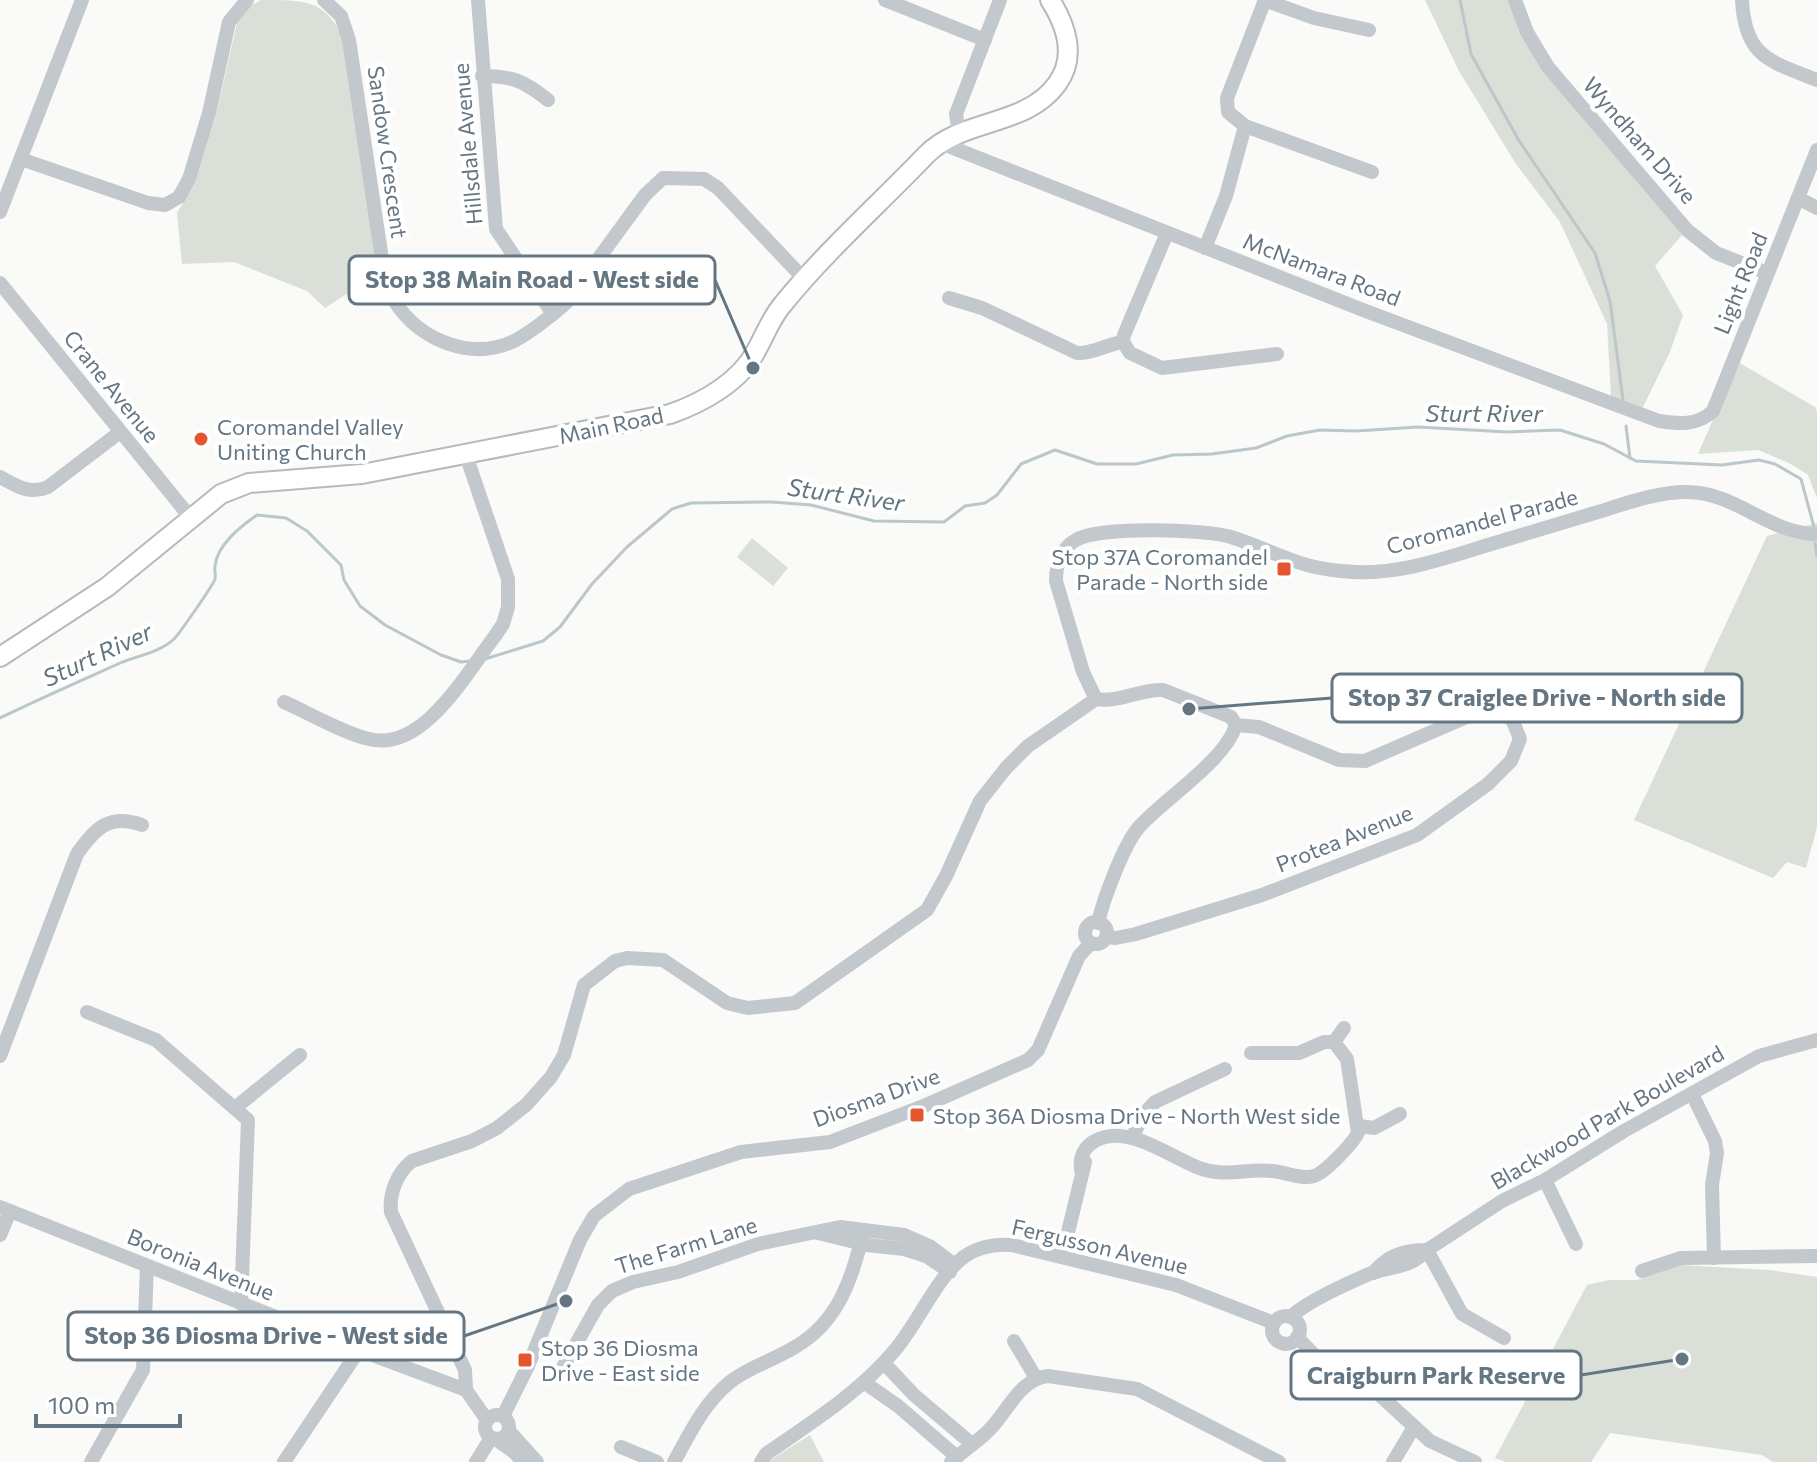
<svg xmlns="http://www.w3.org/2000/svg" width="1817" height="1462" viewBox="0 0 1817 1462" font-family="Commissioner,sans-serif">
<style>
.green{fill:#dadfd7}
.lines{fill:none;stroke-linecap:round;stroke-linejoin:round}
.stream{stroke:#bbc7cb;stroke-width:3}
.major-casing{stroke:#b5babe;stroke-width:22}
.minor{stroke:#c3c8cc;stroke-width:14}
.major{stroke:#fff;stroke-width:18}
.poi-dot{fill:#e4572e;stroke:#fff;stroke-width:3}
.labels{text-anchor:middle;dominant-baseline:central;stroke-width:8;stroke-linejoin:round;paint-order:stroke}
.street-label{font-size:22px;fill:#657683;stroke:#fff}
.poi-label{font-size:22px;fill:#657683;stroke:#fff;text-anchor:start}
.water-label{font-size:24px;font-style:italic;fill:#60757c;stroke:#fff}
.leader{fill:none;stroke:#657683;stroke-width:3}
.callout-dot{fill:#657683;stroke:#fff;stroke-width:3}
.callout{fill:#fff;stroke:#657683;stroke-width:3}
.callout-label{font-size:24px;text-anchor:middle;font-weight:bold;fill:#657683}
</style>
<rect width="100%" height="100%" fill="#fafaf8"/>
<g class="green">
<path d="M 261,0 C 308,0 328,0 345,44 L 377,274 L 325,308 L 307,291 L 234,262 L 182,264 L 177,213 L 195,183 L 216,115 L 237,23 L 252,5 Z"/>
<polygon points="1425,0 1510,0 1560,91 1682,235 1655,266 1683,315 1670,352 1642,409 1611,397 1607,324 1560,222 1516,164 1459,71"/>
<polygon points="1738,362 1815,407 1817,412 1817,498 1808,475 1791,464 1758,450 1698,454"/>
<polygon points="1817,523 1817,827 1806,868 1787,862 1773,878 1634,820 1767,536"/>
<polygon points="752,538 788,568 773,586 737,557"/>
<polygon points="1681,1265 1769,1270 1817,1277 1817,1462 1773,1462 1762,1455 1610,1433 1591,1462 1506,1462 1495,1458 1587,1285 1609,1280 1637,1280"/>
<polygon points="810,1435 824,1462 767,1462"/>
</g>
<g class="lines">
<g class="stream">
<polyline points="1460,0 1471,54 1518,139 1595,253 1610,301 1623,400"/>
<polyline points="1626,426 1630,458"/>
<polyline points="1815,543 1817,556"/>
<polyline points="485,659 543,641 560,627 592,584 627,547 672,509 691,503 772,502 811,505 874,521 944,522 965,506 985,503 997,495 1021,464 1055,450 1097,464 1136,464 1173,455 1212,454 1256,448 1287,436 1320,430 1356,431 1418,427 1507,432 1560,430 1604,444 1636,461 1722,465 1759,460 1775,464 1801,479 1814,527"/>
<path d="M 0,718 C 39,699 78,682 118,664 C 135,656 159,653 174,639 C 179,634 214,584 215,579 C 216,574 214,570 215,566 C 217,545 240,527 257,515 L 286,518 L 307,531 L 341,565 L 344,580 L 360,606 L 385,625 L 441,655 L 461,662 L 470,661"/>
</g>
<defs>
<path id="major" d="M 0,657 L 107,587 L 221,494 L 249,483 L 362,474 L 670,414 C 702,403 740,382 756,351 C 765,335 771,318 783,304 C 826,251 879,204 926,155 C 962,118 1026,127 1057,84 C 1077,57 1066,25 1050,0"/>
</defs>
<use href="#major" class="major-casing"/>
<g class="minor">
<path d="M 324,0 L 341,16 L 349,40 L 385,279 C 388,287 391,295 395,302 C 420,341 473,362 516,340 C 534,330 551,316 566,303 L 645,195 L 663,178 L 704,179 L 718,188 L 805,280"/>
<polyline points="478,0 496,229 553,314"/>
<polyline points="885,0 985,40"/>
<polyline points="1264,0 1314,18 1369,30"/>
<polyline points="1515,0 1527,32 1548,67 1687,230 1716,253 1767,273"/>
<path d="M 1742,0 C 1745,58 1770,61 1817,80"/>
<path d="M 482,76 C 513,76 524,81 548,100"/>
<polyline points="1245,126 1228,112 1227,98 1265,0"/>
<polyline points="959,133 956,114 1000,0"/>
<path d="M 938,142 L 1363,310 L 1659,421 C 1679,424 1697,426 1713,411 L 1817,150"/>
<polyline points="21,159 148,203 165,205 179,197 189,179 209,113 229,22 247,0"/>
<polyline points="1798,198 1817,208"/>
<polyline points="0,212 82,0"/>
<polyline points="1167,233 1124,335 1123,342 1130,353 1162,368 1277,354"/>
<polyline points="1205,248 1226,196 1245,126 1372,172"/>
<polyline points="0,283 190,517"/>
<path d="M 949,298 L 982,308 L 1077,353 C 1092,354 1107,344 1123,342"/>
<path d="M 0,477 C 17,486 29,495 48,487 L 120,432"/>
<path d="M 1096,699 L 1083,672 L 1056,581 C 1056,564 1060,549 1076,540 C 1098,526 1206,529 1231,537 C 1272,550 1295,567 1341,571 C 1391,577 1441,560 1488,545 C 1525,534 1562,523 1598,512 C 1627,503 1657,492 1687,492 C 1736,492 1769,534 1817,534"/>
<path d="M 1096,699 C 1119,703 1139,689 1163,690 L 1231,717 L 1236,725 L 1259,727 L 1339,760 L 1365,761 L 1487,708 L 1512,719 L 1520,739 L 1511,761 L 1488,784 L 1417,835 L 1262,895 L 1136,934 L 1116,938 L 1106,937"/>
<path d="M 284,702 C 309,713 343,733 369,739 C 423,753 467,672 495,636 L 503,624 L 508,607 L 508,579 L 466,455"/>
<circle cx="1096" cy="933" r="11"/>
<path d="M 1098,923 C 1103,900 1124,844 1139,827 C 1165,798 1225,761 1236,725"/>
<polyline points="87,1012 156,1040 248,1120 241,1304"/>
<polyline points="1334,1042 1344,1028"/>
<path d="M 0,1056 L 77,854 C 95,828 110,813 142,825"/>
<polyline points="1692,1094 1715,1141 1717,1153 1712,1185 1714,1258"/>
<polyline points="235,1108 300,1055"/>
<polyline points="1359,1126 1374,1128 1400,1114"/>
<polyline points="1132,1138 1143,1115 1155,1102 1225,1069"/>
<path d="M 1081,1170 C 1077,1141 1107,1131 1132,1138 C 1155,1144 1177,1159 1199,1168 C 1226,1178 1246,1168 1272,1171 C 1286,1172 1301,1180 1314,1176 C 1326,1172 1352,1144 1358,1133 L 1347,1059 L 1334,1042 L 1324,1042 L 1299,1053 L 1251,1053"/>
<polyline points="1545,1180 1576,1244"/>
<polyline points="0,1207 359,1350 466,1390"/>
<polyline points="818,1233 867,1245 904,1249 926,1256 950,1272"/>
<polyline points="0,1235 10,1211"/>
<polyline points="1427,1250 1462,1314 1504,1338"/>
<polyline points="1062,1257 1085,1162"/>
<polyline points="1642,1271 1681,1258 1817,1256"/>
<path d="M 1373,1273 C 1388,1255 1404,1250 1427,1250"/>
<circle cx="1286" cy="1330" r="14"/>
<path d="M 1290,1317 C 1310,1300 1344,1285 1369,1274 C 1390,1266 1410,1269 1427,1250 L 1502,1201 L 1545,1180 L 1624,1131 L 1759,1056 L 1817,1040"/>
<polyline points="1297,1337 1320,1361 1372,1388 1430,1441 1475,1462"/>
<polyline points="1014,1341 1036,1378"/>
<polyline points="884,1363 914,1395 972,1444"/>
<polyline points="563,1367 598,1305 612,1291 633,1282 678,1272 758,1244 840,1227 904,1235 931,1247 955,1265"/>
<polyline points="865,1383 898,1406 957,1457"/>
<circle cx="497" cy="1427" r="12"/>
<polyline points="503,1416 528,1366 580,1240 594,1216 629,1189 741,1152 830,1142 926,1105 1028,1060 1038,1050 1079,956 1091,943"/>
<path d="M 487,1420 L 466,1390 L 465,1370 L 391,1212 C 389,1193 397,1173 412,1161 L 472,1141 L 497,1128 L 526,1105 L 551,1077 L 564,1055 L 584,985 L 615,961 L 627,958 L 663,960 L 727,1003 L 748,1008 L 795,1003 L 927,910 L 946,876 L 980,801 L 1006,768 L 1028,746 L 1096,699"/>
<polyline points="509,1431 537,1462"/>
<polyline points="497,1440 514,1452 523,1462"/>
<polyline points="621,1447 657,1462"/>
<polyline points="91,1462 143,1370 147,1266"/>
<polyline points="284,1462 359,1350"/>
<polyline points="476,1462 491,1438"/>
<path d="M 674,1462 C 690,1433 704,1403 730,1382 C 749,1367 774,1360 795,1347 C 840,1321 852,1277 864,1230"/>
<path d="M 761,1462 L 766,1454 C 812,1422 859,1393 895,1350 C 917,1324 936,1280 960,1260 C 975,1247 993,1244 1012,1245 L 1176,1285 L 1274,1323"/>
<path d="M 951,1462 C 962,1452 974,1444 985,1434 C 1006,1416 1018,1379 1048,1376 L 1137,1389 L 1279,1462"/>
<polyline points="1393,1462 1414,1427"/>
</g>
<use href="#major" class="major"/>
</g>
<g class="poi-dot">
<circle cx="201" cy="439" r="8"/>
<rect x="1276" y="561" width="16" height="16" rx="4"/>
<rect x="909" y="1107" width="16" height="16" rx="4"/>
<rect x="517" y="1352" width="16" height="16" rx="4"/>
</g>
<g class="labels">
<g class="street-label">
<text transform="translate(1640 140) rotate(49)">Wyndham Drive</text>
<text transform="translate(467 144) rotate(-95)">Hillsdale Avenue</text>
<text transform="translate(388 152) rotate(82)">Sandow Crescent</text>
<text transform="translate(1322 269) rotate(21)">McNamara Road</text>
<text transform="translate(1740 283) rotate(-68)">Light Road</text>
<text transform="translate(112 386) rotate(51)">Crane Avenue</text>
<text transform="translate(611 425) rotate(-12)">Main Road</text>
<text transform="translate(1482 521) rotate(-15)">Coromandel Parade</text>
<text transform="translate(1344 838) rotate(-22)">Protea Avenue</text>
<text transform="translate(876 1097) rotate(-20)">Diosma Drive</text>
<text transform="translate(1607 1117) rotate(-30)">Blackwood Park Boulevard</text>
<text transform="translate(686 1245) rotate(-17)">The Farm Lane</text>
<text transform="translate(1100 1246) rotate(13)">Fergusson Avenue</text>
<text transform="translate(201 1264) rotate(22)">Boronia Avenue</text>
</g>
<g class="poi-label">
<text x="217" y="426">Coromandel Valley<tspan x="217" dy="25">Uniting Church</tspan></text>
<text x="1268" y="556" text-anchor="end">Stop 37A Coromandel<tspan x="1268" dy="25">Parade - North side</tspan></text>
<text x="933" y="1115">Stop 36A Diosma Drive - North West side</text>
<text x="541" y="1347">Stop 36 Diosma<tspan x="541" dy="25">Drive - East side</tspan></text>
</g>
<g class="water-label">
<text x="1484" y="412">Sturt River</text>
<text transform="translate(846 494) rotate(8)">Sturt River</text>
<text transform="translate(97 654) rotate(-25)">Sturt River</text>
</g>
</g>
<path class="leader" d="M753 368L715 280M1189 709L1332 698M566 1301L464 1336M1682 1359L1581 1375"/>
<g class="callout-dot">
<circle cx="753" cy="368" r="8"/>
<circle cx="1189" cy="709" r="8"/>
<circle cx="566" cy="1301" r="8"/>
<circle cx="1682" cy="1359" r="8"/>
</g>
<g class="callout">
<rect x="349" y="256" width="366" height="48" rx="8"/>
<rect x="1332" y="674" width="410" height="48" rx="8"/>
<rect x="68" y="1312" width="396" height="48" rx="8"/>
<rect x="1291" y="1351" width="290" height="48" rx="8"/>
</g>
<g class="callout-label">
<text x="532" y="288">Stop 38 Main Road - West side</text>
<text x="1537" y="706">Stop 37 Craiglee Drive - North side</text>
<text x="266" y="1344">Stop 36 Diosma Drive - West side</text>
<text x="1436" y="1384">Craigburn Park Reserve</text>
</g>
<path d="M36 1414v12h144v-12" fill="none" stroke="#657683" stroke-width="4"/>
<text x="48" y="1414" font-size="24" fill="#657683" stroke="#ffffff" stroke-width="6" paint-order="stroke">100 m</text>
</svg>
